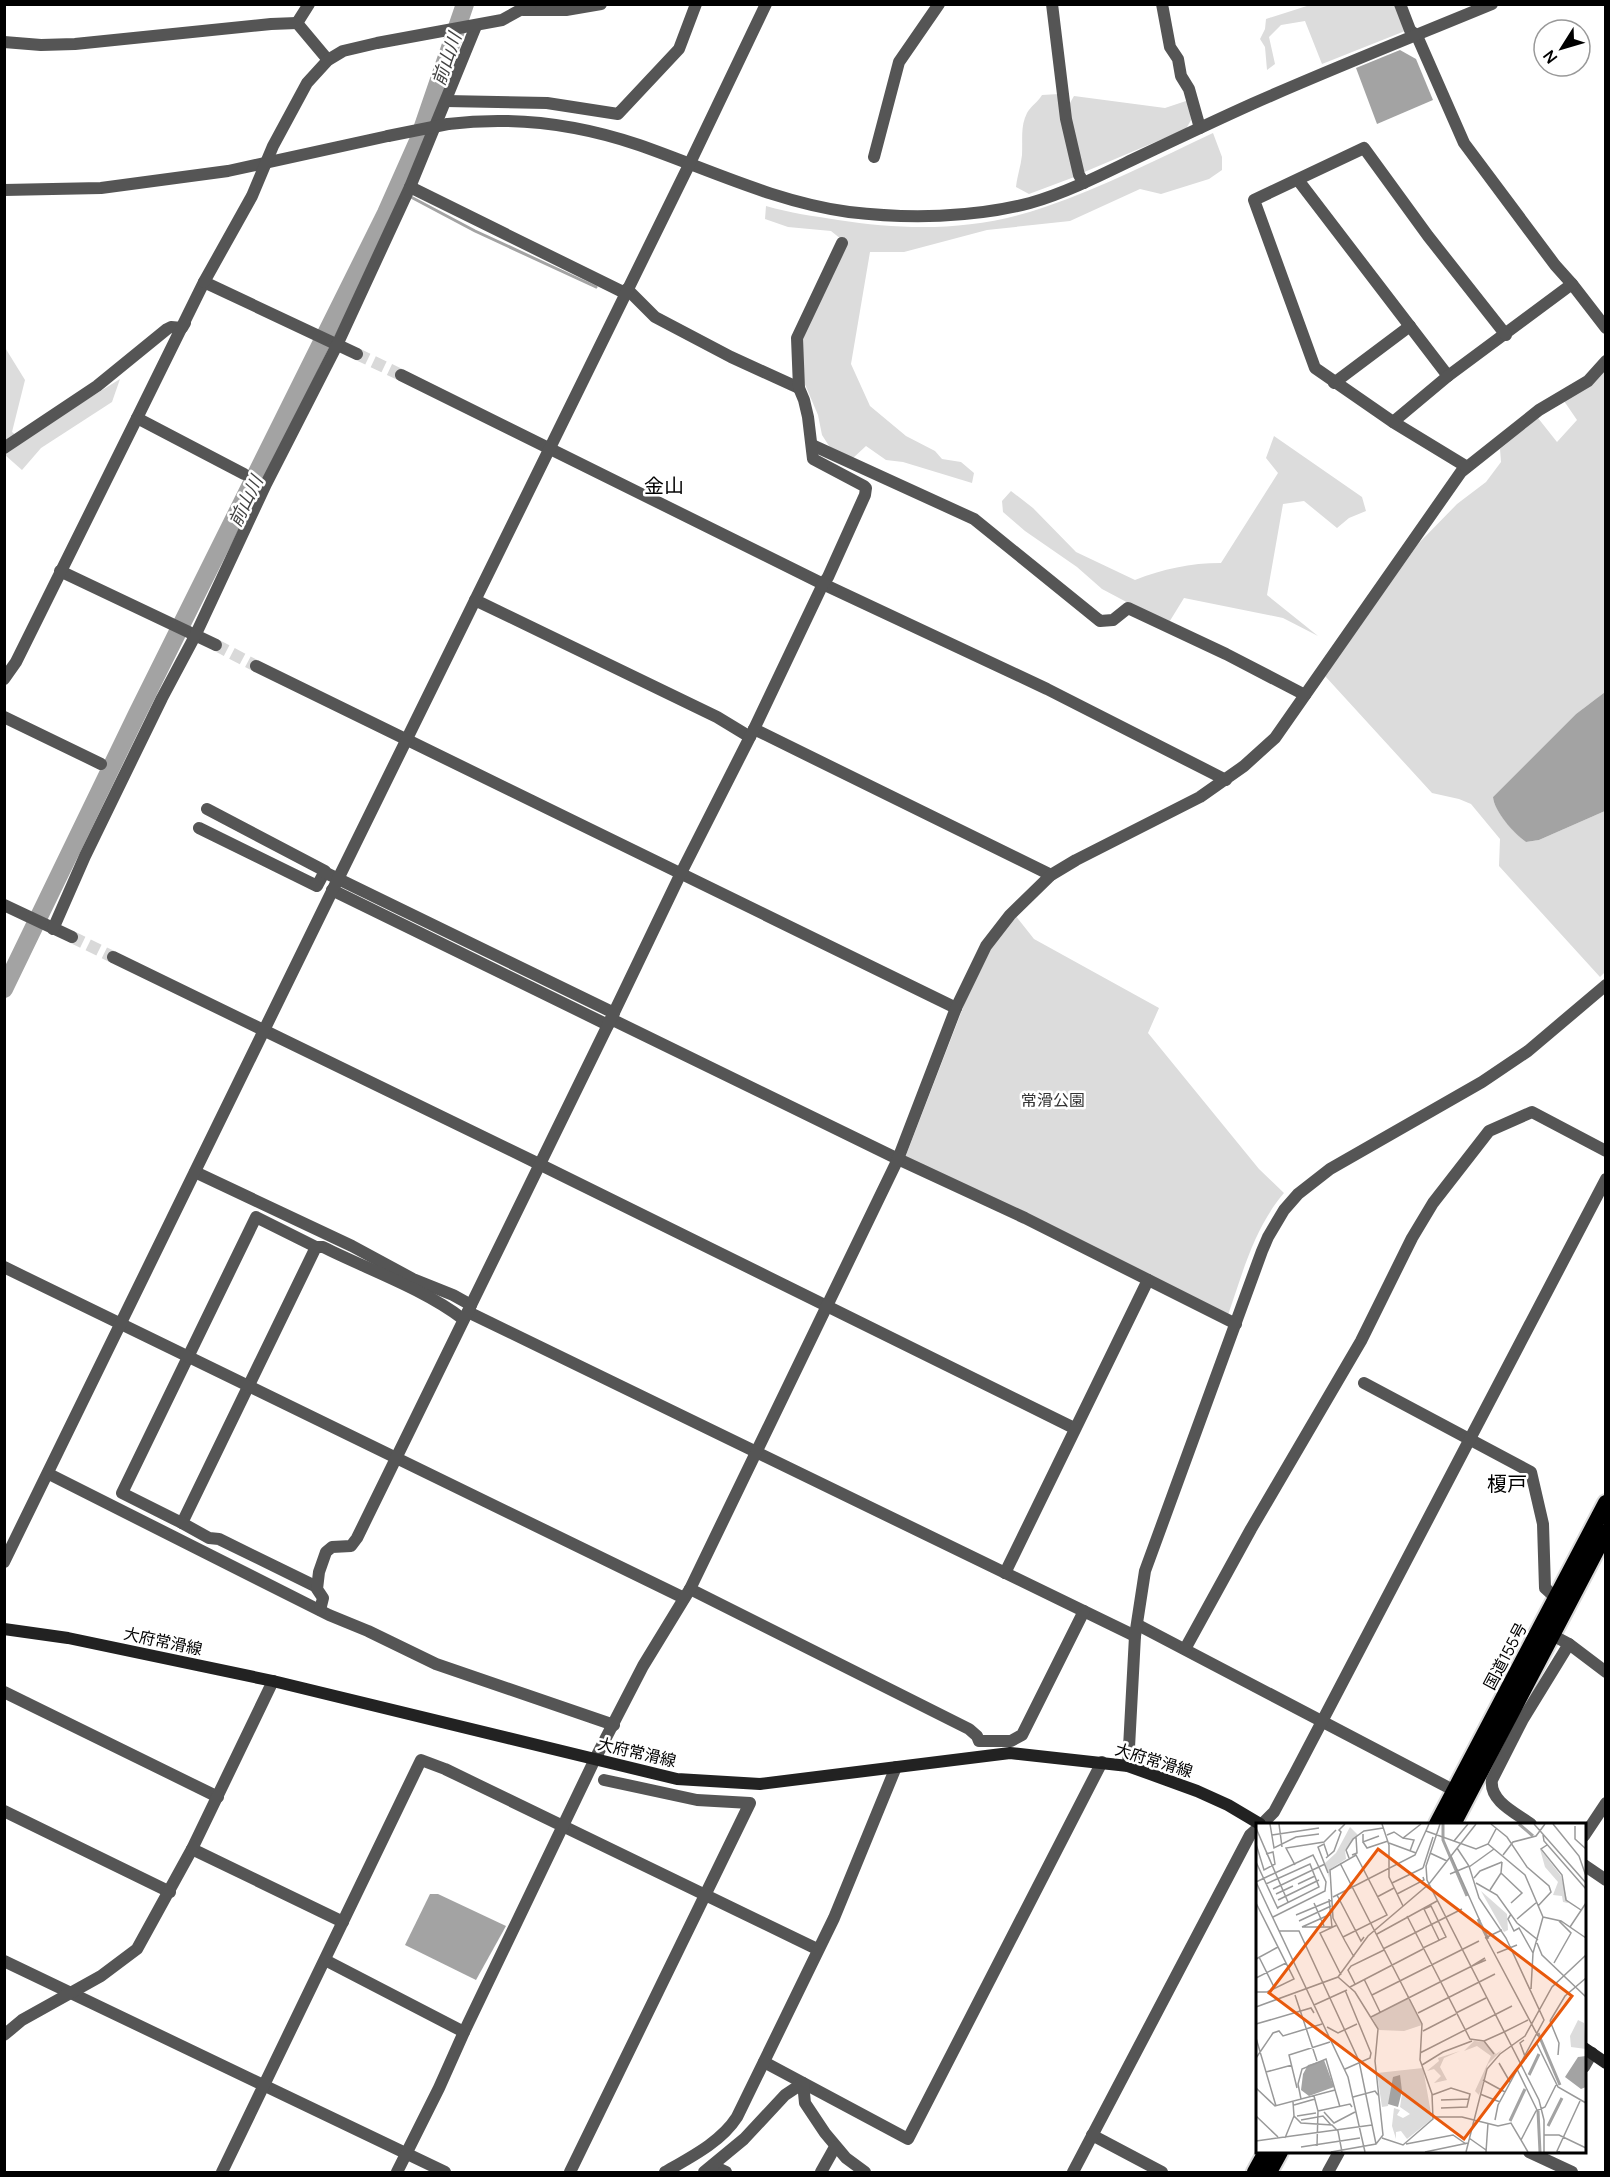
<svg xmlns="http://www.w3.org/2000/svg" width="1610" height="2177" viewBox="0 0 1610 2177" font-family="Manrope,'Noto Sans JP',sans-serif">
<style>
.green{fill:#dcdcdc}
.water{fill:#a3a3a3}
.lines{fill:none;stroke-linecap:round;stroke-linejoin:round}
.stream{stroke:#a3a3a3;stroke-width:3}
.river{stroke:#a3a3a3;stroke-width:18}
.minor-tunnel{stroke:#d9d9d9;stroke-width:12;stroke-dasharray:12 6;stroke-linecap:butt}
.trunk-casing{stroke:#dbdbdb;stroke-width:20}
.minor{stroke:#555;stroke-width:12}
.tertiary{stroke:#555;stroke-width:12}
.secondary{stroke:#222;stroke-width:12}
.trunk{stroke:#000;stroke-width:16}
.tertiary-bridge{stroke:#555;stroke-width:12}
.labels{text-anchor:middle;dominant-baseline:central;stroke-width:5;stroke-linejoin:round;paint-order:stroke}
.park-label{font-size:16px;fill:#333;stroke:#fff}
.street-label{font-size:16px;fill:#000;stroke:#fff}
.water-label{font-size:18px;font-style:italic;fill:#444;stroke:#fff}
.quarter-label{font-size:20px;fill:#000;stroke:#fff}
.inset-river{fill:none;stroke:#a3a3a3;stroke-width:3}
.inset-road{fill:none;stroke:#999;stroke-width:1.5}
.view{fill:#e8590c;fill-opacity:0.15;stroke:#e8590c;stroke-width:3}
.inset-edge{fill:none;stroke:#000;stroke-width:3}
</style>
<rect width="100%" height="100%" fill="#fff"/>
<g class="green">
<polygon points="1310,5 1396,5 1405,31 1322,64 1305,21 1281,25 1269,37 1275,64 1267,70 1265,47 1260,39 1265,29 1266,19"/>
<path d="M 1059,94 L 1077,176 L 1029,194 L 1016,187 C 1017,176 1021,166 1022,155 C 1023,140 1020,127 1027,113 C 1031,106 1038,102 1042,95 Z"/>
<polygon points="1074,96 1165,108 1189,100 1191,120 1186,129 1082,173 1067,108"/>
<path d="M 1213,133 L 1222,157 L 1222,170 L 1209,179 L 1161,194 L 1140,189 L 1070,221 L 987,230 L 904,252 L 870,252 L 851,364 L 870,406 L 906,436 L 935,451 L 942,459 L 961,462 L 974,473 L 972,483 L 903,462 L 886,460 L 866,446 L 852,459 L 831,449 L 822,435 L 818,415 L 801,375 L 799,341 L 846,243 L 831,231 L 788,227 L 765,219 L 766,206 C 790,213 813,216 838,220 C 909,231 976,231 1045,207 C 1103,187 1158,159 1213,133 Z"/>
<polygon points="4,346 25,380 12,432 22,440 120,379 112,402 41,448 22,470 5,455"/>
<path d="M 1605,369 L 1605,692 L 1576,714 L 1493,797 C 1494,811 1515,834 1526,842 L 1539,840 L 1605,811 L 1605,972 L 1600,977 L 1499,866 L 1500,839 L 1471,804 L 1459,799 L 1432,793 L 1325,676 L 1418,544 L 1457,504 L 1486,482 L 1501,462 L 1500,449 L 1538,418 L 1557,442 L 1577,420 L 1564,401 Z"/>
<path d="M 1274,436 L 1362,497 L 1366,511 L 1349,518 L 1337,528 L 1304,501 L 1283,504 L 1267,595 L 1318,636 L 1283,618 L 1184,598 L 1168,624 L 1102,589 L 1077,567 L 1025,531 L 1003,512 L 1002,501 L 1011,491 L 1033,508 L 1076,552 L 1135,580 C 1163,569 1190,563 1221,563 L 1278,473 L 1266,458 Z"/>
<path d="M 1015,915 L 1034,939 L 1159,1008 L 1148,1033 L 1259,1169 L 1284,1193 C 1254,1228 1243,1272 1228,1315 L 905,1158 L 978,969 L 991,944 Z"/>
</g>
<g class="water">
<polygon points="1400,50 1416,59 1433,100 1377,124 1356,68"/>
<path d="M 1605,692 L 1605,811 L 1539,840 L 1526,842 C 1514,834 1494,811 1493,797 L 1576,714 Z"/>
<polygon points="430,1894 438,1894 506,1926 476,1980 405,1945"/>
</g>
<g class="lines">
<polyline class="stream" points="409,196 475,231 596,287"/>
<polyline class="river" points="4,989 137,714 386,213 418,141 465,4"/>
<g class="minor-tunnel">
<polyline points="357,354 401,375"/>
<polyline points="216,645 256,666"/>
<polyline points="72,937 113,957"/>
</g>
<defs>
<g id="trunk">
<polyline points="1437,1824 1606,1503"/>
<polyline points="1453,1824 1606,1532"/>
<polyline points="1255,2172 1266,2152"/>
<polyline points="1269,2172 1280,2152"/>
</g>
</defs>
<use href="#trunk" class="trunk-casing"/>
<g class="minor">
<polyline points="1052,4 1066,119 1079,175 1084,183"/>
<polyline points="1162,4 1170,47 1178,59 1181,76 1189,89 1200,128"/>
<polyline points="1400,4 1410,30 1417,36"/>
<polyline points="523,10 566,10 601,4"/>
<polyline points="297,23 328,60"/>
<polyline points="297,23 309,4"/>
<polyline points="4,42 41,45 75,44 271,24 297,23"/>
<polyline points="446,101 547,103 618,114 679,49 696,4"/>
<polyline points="874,157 899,62 939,4"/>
<polyline points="410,187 625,293"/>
<polyline points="627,289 655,317 731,357 799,388"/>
<polyline points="401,375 823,584 1047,689 1226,780"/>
<polyline points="1334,383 1410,326"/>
<polyline points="812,445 974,519 1100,621 1113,620 1128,608 1226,654 1305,695"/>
<polyline points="4,448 97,386 167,329 171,327 182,328 185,323"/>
<polyline points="244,474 137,418 204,282 357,354"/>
<polyline points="60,571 216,645"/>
<polyline points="475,600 717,717 750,737"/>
<polyline points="256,666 956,1008"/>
<polyline points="4,717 101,764"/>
<polyline points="754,729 1051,875"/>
<polyline points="199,828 317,886 325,871 207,809"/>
<polyline points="324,872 614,1013"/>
<polyline points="332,890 608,1025"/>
<polyline points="4,905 72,937"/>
<polyline points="53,929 85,856 162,698 195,636 266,484 337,345 410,187 476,26"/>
<polyline points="113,957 539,1164 1074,1428"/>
<polyline points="611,1019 898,1159 1025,1218 1236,1324"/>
<polyline points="195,1172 352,1246 413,1279 453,1295 471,1305"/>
<path d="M 316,1247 L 182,1523 L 122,1493 L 256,1217 L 316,1247 L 323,1247 C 369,1270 422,1288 463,1319"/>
<polyline points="4,1267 684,1598"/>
<polyline points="468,1312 1135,1636"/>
<polyline points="1364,1383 1531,1472 1543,1524 1545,1588 1556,1598"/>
<polyline points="49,1474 329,1615 368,1631 436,1664 614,1725"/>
<polyline points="182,1523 209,1538 219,1539 317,1587"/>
<polyline points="1005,1573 1148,1280"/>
<polyline points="690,1589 969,1729 977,1736 979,1741 1011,1741 1022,1735 1084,1611"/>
<polyline points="320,1610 323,1598 317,1589 319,1572 326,1552 332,1547 351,1546 357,1538 608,1025 681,873 754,729 823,584 828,577 865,495 866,488 864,486 813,459 808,417 804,400 799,388 797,338 842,243"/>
<polyline points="1138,1625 1455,1791"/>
<polyline points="1552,1635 1569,1644 1606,1672"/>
<polyline points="1185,1649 1251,1529 1361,1341 1412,1238 1433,1203 1489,1131 1532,1112 1606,1151"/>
<polyline points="4,1692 218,1797"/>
<polyline points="4,1811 170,1892"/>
<polyline points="1262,1824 1274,1812 1295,1773 1606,1179"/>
<path d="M 1531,1824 C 1516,1813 1489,1801 1492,1780 L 1523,1719 L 1569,1644"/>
<polyline points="1584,1836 1606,1803"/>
<polyline points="192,1849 343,1922"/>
<polyline points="1584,1865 1606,1880"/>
<polyline points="325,1960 464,2032"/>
<polyline points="4,1961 445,2172"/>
<polyline points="764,2062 908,2139 1102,1762"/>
<polyline points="1584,2067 1592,2053"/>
<polyline points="1092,2135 1162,2172"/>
<polyline points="1529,2152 1572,2172"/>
<polyline points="713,2166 726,2172"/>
<polyline points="222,2172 421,1760 445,1769 817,1949"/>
<polyline points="397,2172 439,2088 464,2032 595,1759 643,1666 690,1589 898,1159 956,1008 986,946 1010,915 1051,875 1076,860 1200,797 1244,766 1275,738 1461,472 1539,410 1588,381 1606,361"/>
<polyline points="570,2172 750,1803 697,1800 604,1780"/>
<path d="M 665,2172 C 691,2157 721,2142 737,2117 L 834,1918 L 896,1767"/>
<polyline points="704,2172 744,2139 785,2095 803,2083 805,2103 825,2133 846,2158 865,2172"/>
<polyline points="821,2172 835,2147"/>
<polyline points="1073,2172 1250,1835 1258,1828"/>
<polyline points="1328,2172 1339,2152"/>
</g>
<g class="tertiary">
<polyline points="1417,36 1464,143 1555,265 1572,284 1606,328"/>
<path d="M 448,124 C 512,116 577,124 639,145 C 708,169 775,202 849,212 C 907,219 973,218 1030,203 C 1065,193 1099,176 1132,160 C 1172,141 1212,122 1252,104 C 1331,69 1412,37 1492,4"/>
<polyline points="1298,180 1448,376"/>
<polyline points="4,190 101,188 228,171 388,136"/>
<polyline points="204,282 252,196 273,146 307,83 328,60 343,51 377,43 502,20 531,4"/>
<polyline points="1393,422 1448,376 1572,284"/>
<polyline points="1467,467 1393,422 1315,368 1254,200 1364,148 1428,236 1506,335"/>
<polyline points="4,679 16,662 137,418"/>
<polyline points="4,1562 338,879 689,165 766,4"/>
<polyline points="1128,1766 1135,1636 1145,1571 1262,1251 1268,1237 1284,1210 1298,1194 1330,1169 1482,1082 1528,1051 1606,985"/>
<polyline points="4,2035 22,2020 101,1976 137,1949 192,1849 273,1681"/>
</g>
<g class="secondary">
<polyline points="4,1629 68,1638 273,1681 677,1779 760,1784 1010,1753 1128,1766 1197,1791 1228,1805 1260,1824"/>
<polyline points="1584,2048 1606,2063"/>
</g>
<use href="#trunk" class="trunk"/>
<polyline class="tertiary-bridge" points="388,136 448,124"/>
</g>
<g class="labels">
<g class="park-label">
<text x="1053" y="1100">常滑公園</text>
</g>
<g class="street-label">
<text transform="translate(163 1641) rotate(12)">大府常滑線</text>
<text transform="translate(1505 1656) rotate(-62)">国道155号</text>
<text transform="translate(637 1752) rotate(13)">大府常滑線</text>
<text transform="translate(1154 1760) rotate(17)">大府常滑線</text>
</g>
<g class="water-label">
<text transform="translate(446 59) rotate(-71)">前山川</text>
<text transform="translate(245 501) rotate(-64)">前山川</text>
</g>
<g class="quarter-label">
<text x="664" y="485">金山</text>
<text x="1507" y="1483">榎戸</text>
</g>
</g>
<g transform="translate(1256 1823)">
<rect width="330" height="330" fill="#fff"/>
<path d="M 94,4 L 102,12 L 89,27 L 90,36 L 74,46 L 73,55 L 69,40 L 80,30 ZM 284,26 L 305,53 L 312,80 L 307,79 L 306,73 L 297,72 L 302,59 L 289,44 ZM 225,68 L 251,91 L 252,107 L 248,109 ZM 152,175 L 166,202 L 148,208 L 123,207 L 116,194 ZM 322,197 L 328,200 L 330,226 L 315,224 L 314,213 ZM 218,218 L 229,219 L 240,231 L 246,227 L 232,241 L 223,272 L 219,268 L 235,233 L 221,223 L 208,228 ZM 204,228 L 188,235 L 184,244 L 191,257 L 178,260 L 185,253 L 178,246 L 171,248 L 183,238 L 182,235 ZM 167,245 L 176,296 L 151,316 L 145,308 L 140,309 L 140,316 L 136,303 L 138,285 L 144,287 L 141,292 L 147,295 L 154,291 L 144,284 L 146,271 L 138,254 L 132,283 L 126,284 L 121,250 Z" fill="#dcdcdc"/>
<path d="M 330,233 L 330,264 L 325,266 L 309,254 L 322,234 ZM 68,237 L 78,264 L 53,273 L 45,267 L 47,251 L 52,242 ZM 144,252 L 146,268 L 142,284 L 132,281 L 137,254 Z" fill="#a3a3a3"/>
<path class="inset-river" d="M 187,1 L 187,17 L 211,73M 263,1 L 277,13M 222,96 L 232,116M 282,210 L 304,262M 273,252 L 283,231M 282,288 L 284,329M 254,298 L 269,266M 292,303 L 306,275"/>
<path class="inset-road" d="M 14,1 L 18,25 L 40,14 L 63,11M 23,1 L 26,24M 126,1 L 133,22 L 133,54 L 147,83M 184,1 L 170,43 L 171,57 L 283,277 L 288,297 L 288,329M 235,1 L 251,14 L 271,44 L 293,63 L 295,69 L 282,83M 278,1 L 330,60M 297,1 L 323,33 L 330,53M 319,3 L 319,16 L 330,26M 0,5 L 32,79M 170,8 L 220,26 L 232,21 L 240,6M 107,11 L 107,19 L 123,13M 16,12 L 63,5M 131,12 L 138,9 L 147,15 L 165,1M 287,12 L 288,18 L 330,66M 147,15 L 158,17 L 154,28M 198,18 L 212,1M 107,19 L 111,25 L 132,18M 133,20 L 160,30M 0,21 L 8,47 L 19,41 L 17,29 L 10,31M 232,21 L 269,52 L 287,94 L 277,130 L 275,166M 291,22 L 285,26 L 306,52 L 310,77 L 325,87M 201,25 L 213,43 L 223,75 L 250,115 L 288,197 L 242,282 L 239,297M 174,30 L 191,38M 96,32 L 101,30 L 100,14M 247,32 L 257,19 L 280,13 L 289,1M 195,33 L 224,98M 70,35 L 78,28 L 85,9 L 83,7 L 89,1M 93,35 L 90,27 L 97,16 L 108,8 L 127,5M 0,39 L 22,86M 246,39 L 245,50 L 266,70 L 255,80M 84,40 L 166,201 L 164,237 L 176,271 L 177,296 L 147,322 L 126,315M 39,42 L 30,25 L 68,19 L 80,7M 213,44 L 238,26M 167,45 L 177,14M 72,50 L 62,24 L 68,21 L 72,33M 194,51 L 213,43M 218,55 L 224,48 L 246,39M 0,59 L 57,32 L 60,38 L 70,59 L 69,68 L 17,94M 0,59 L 92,254 L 109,329M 136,60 L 167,45M 220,60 L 241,72 L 261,100 L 282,117M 10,61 L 54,41 L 63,64 L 21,85M 42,61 L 59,53M 17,66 L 69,41M 234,67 L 245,50M 20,71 L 37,63M 141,71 L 168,57 L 167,54M 81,72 L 105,118 L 108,114M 77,74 L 159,32 L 173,1M 121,74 L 138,65M 22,77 L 63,57M 0,80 L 38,156 L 11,169 L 0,169 L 0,175M 58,80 L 68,103M 255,91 L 252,96 L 258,108 L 263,105 L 277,130M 40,92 L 76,77M 151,93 L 214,216 L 228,218 L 238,231M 287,94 L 305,98 L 330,115M 261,96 L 281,79M 43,98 L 75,83M 81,102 L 64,110 L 85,152M 46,104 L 76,104 L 73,76M 46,104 L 75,91M 314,104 L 330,80M 23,108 L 43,108 L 103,238 L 120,321M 121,111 L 181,78M 87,114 L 131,92 L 100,32 L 74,47 L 77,95 L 89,118 L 98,134M 229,115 L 246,107M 230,115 L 282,213M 281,120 L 286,132 L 330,174M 167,125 L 190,114 L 175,83 L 168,86 L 183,117M 127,126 L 206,86M 241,130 L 261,122M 3,134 L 19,166M 229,135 L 216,143 L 230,137M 0,136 L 22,124M 298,140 L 315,110 L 303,98M 0,155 L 30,140M 108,156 L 124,189M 184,159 L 216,143M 99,161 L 92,147 L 95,143 L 128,127M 94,164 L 167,126M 39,172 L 61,238M 116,172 L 223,118M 58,182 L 91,167M 0,184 L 82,154 L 112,113 L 173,61 L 220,1M 162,190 L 239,151M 200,190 L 230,175M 115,194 L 184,159M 294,198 L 309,173 L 330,155M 294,198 L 303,220 L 302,232M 0,201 L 55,185 L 58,190M 71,204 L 82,210 L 101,201M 167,208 L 200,191M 248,209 L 272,197M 0,215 L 20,283M 268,217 L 264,220 L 270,236M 228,218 L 248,209M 280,219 L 302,264 L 330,280M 164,230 L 256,183M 0,235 L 17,210 L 23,208 L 27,213 L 66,201M 243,240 L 254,259M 166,242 L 187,229 L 216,218M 89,246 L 114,235 L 115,230 L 89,167M 261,246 L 281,287M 10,249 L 36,242M 227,257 L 249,269M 0,265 L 19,283 L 79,267M 41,265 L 33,232 L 74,219M 224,271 L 244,279M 176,272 L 195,265 L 214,271 L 211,284 L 185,285M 58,273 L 62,288 L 61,323M 97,274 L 119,268 L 122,272M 45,276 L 42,261 L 46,246 L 70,236 L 84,284M 185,277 L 213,276M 38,282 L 59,276M 62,288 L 94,281 L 96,284M 68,289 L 78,300 L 99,289M 0,293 L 22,314M 38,293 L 45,300 L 76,302 L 82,308 L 86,329M 41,293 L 60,290M 177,294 L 206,294 L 242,303 L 255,300 L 272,329M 45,297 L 67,293 L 75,302M 288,312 L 303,312 L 330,325M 29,315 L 38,293 L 37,279M 213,315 L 230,327M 265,317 L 280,288 L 289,284 L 300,262M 0,318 L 116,302M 150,321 L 197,312 L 210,321M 45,324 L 104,315M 75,329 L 120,321 L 127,312 L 119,238 L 122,206 L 99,169 L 82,154M 169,329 L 212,320M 210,329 L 231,246 L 244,231 L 269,213 L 296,164 L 330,132M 230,329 L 232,300M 304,329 L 301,328 L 324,278"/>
<path class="view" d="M 122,26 L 316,173 L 208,316 L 13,170 Z"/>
<rect width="330" height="330" class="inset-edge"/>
</g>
<rect width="1610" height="2177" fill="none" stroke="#000000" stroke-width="12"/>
<g transform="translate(1562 48) rotate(233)"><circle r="28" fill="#ffffff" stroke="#999999" stroke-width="1.5"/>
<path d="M0-4.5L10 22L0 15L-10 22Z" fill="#000000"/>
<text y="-9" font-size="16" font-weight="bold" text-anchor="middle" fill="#000000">N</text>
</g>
</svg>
